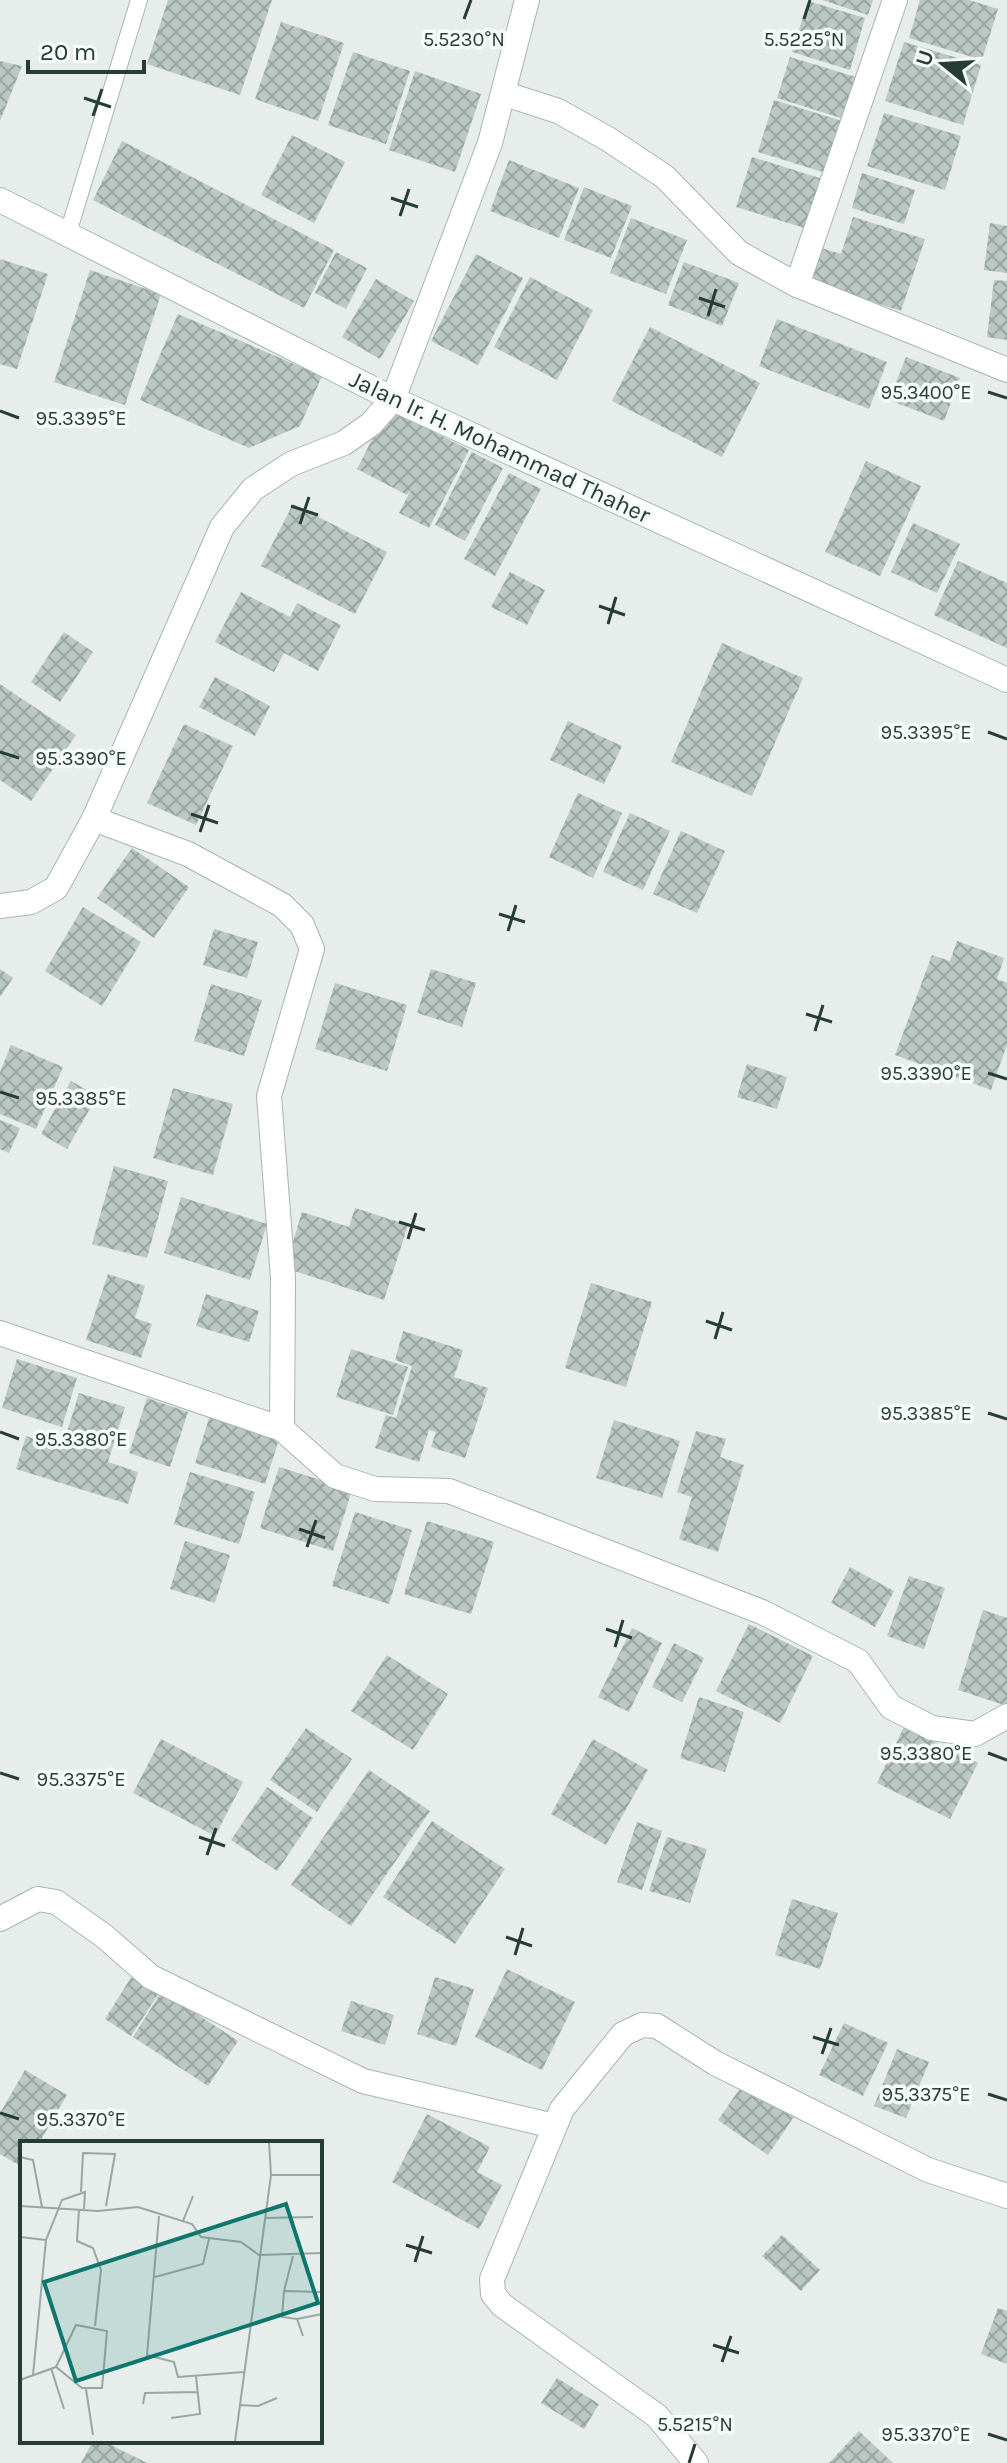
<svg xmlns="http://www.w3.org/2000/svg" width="1007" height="2463" viewBox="0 0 1007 2463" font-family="Karla,sans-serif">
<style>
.building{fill:url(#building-cross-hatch)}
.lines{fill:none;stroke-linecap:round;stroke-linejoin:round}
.service-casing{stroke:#a9b5b1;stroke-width:18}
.minor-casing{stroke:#a9b5b1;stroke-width:26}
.secondary-casing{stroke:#a5b8b1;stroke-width:26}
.service{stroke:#fff;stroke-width:16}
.minor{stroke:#fff;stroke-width:24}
.secondary{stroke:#fff;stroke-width:24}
.ticks{fill:none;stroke:#263d37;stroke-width:3}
.labels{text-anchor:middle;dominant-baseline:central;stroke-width:7;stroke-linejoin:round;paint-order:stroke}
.street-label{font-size:24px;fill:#263d37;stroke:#f6faf8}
.inset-road{fill:none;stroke:#99a7a2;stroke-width:2}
.view{fill:#0f766e;fill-opacity:0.15;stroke:#0f766e;stroke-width:4}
.inset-edge{fill:none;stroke:#263d37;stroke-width:4}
.ticks-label{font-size:20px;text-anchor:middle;fill:#263d37;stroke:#f6faf8;stroke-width:7;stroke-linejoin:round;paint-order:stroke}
</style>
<defs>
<pattern id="building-cross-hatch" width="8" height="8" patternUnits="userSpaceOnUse" patternTransform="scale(2)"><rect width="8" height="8" fill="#bbc8c3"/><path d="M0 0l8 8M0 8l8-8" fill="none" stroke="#98a49f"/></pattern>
</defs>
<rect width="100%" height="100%" fill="#e6edea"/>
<g class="building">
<polygon points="168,0 272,0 240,95 147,64"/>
<polygon points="822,0 873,0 868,15"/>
<polygon points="920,0 969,0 998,9 982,60 909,38"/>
<polygon points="808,1 865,18 850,70 792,52"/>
<polygon points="281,22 344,43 318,121 255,99"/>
<polygon points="904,42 981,65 963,125 885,101"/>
<polygon points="353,52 410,71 386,144 328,125"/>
<polygon points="790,57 856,77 844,119 777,98"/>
<polygon points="0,61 22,66 0,121"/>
<polygon points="415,71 481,94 455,172 389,150"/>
<polygon points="774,100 842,121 826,173 758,152"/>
<polygon points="884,113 961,136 945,190 867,166"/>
<polygon points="292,135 345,162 314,223 261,195"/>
<polygon points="122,141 334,250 304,308 93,200"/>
<polygon points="752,157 826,180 811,230 736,207"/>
<polygon points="509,160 579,188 559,238 490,211"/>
<polygon points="862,173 915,190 904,224 852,208"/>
<polygon points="584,187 632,206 611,258 564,240"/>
<polygon points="853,217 925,239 901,311 808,281 818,247 841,254"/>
<polygon points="631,218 687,240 666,294 610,273"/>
<polygon points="990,223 1007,226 1007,273 984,270"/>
<polygon points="336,252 367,268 346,309 315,293"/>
<polygon points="476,254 523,278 478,365 431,341"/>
<polygon points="0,259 48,274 17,369 0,364"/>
<polygon points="684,262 739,283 722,326 668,305"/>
<polygon points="90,270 161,294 125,405 54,382"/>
<polygon points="530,277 593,310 557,380 494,347"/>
<polygon points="376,279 414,301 380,359 342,337"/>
<polygon points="994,280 1007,281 1007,340 987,337"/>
<polygon points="178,314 322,376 300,426 249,448 140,400"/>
<polygon points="777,319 887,362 869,409 759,366"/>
<polygon points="650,327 760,383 722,457 612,401"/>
<polygon points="906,357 960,378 944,421 889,400"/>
<polygon points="388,408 469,450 429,528 399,513 413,486 407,495 357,469"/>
<polygon points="472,452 503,468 465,541 435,525"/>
<polygon points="866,461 921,486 880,576 825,552"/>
<polygon points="509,473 541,489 495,576 464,559"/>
<polygon points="293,504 387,552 355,614 261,566"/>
<polygon points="913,523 960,544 937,593 891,572"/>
<polygon points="958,561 1007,583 1007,648 934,615"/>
<polygon points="510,572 545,590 527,625 491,607"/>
<polygon points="241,592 290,617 297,603 341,625 318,671 284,653 274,672 215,642"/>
<polygon points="64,632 93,652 60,702 31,682"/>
<polygon points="722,643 803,678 752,796 671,762"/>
<polygon points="215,677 270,706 255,736 199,707"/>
<polygon points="0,684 76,735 31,801 0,780"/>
<polygon points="568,721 622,746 604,784 550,760"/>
<polygon points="184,724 233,746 196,825 147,803"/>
<polygon points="578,793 622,813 593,878 549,857"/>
<polygon points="630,813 670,831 643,890 603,872"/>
<polygon points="681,831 725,851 697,913 653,894"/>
<polygon points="132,848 189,887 154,938 97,898"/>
<polygon points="83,907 141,942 102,1006 45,971"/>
<polygon points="214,929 258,942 247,978 203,965"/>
<polygon points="957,941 1004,958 997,979 1007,983 1007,1045 991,1090 895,1055 932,955 950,961"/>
<polygon points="0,969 13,978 0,997"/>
<polygon points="431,969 476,983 462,1027 417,1013"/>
<polygon points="335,983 407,1005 387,1071 315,1049"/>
<polygon points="211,984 262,1000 244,1056 194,1041"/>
<polygon points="11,1045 63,1067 36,1129 0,1114 0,1072"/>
<polygon points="747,1064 787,1077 777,1109 737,1097"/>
<polygon points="71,1081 97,1096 67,1149 41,1134"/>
<polygon points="173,1088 233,1104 213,1175 153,1158"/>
<polygon points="0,1120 20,1128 9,1153 0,1149"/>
<polygon points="114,1166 168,1181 147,1258 92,1244"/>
<polygon points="181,1197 267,1224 250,1280 164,1253"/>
<polygon points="355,1208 408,1225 384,1300 285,1268 302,1212 349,1227"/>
<polygon points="108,1274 145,1286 135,1318 152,1324 141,1358 86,1340"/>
<polygon points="591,1283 652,1302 626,1387 565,1368"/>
<polygon points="206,1294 259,1311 249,1342 196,1326"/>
<polygon points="403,1331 463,1350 454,1377 488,1388 465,1458 431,1447 436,1432 429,1430 419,1462 375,1448 386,1415 396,1418 412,1366 395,1360"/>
<polygon points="351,1349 408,1367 393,1415 336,1397"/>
<polygon points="17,1359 77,1378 62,1427 2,1408"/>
<polygon points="79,1393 125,1407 108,1462 138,1472 128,1504 16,1469 26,1436 62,1448"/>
<polygon points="147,1398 188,1412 170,1467 129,1453"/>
<polygon points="210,1415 280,1436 265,1484 195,1463"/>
<polygon points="614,1420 680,1441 662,1498 596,1478"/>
<polygon points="696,1431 726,1439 720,1457 744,1465 718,1552 679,1539 692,1497 677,1492"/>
<polygon points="279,1467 352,1490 333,1551 260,1528"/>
<polygon points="190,1472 255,1492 239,1544 174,1524"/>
<polygon points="355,1512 412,1530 389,1604 332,1586"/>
<polygon points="427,1521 494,1542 471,1614 404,1594"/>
<polygon points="185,1541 230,1555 215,1603 170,1589"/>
<polygon points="850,1567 894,1591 875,1627 831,1603"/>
<polygon points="909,1576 945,1588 924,1649 887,1636"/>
<polygon points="983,1610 1007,1618 1007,1706 958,1690"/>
<polygon points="749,1624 813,1656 780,1723 716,1691"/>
<polygon points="632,1628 662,1643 629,1712 598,1697"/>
<polygon points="674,1643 704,1658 682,1702 652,1687"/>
<polygon points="387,1655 448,1694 413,1750 351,1711"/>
<polygon points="699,1697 744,1712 725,1772 680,1758"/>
<polygon points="904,1727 978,1763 950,1819 877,1783"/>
<polygon points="306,1728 352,1759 317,1812 270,1780"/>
<polygon points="161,1739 243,1782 215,1836 133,1793"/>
<polygon points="593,1739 648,1770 606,1845 551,1814"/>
<polygon points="369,1770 430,1811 351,1926 291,1885"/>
<polygon points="267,1787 313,1818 277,1871 231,1840"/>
<polygon points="432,1821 505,1869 455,1944 383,1897"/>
<polygon points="637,1822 662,1831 642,1890 617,1882"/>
<polygon points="667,1837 707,1849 690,1903 649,1891"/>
<polygon points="792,1899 838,1913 820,1969 775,1955"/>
<polygon points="507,1969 575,2002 542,2070 475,2037"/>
<polygon points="134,1973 161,1990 131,2036 105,2019"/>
<polygon points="435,1977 474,1989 456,2046 417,2034"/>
<polygon points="162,1991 238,2041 208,2086 133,2037"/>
<polygon points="351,2001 394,2015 385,2045 341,2031"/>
<polygon points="844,2023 888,2043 863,2096 819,2075"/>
<polygon points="897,2049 929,2062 906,2118 874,2106"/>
<polygon points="25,2070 67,2095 39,2143 22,2143 22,2167 0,2154 0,2113"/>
<polygon points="746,2080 795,2115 768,2155 718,2120"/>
<polygon points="427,2114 490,2147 477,2172 502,2185 479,2229 392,2182"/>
<polygon points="782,2235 820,2270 801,2291 762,2256"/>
<polygon points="998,2308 1007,2311 1007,2364 981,2354"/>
<polygon points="557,2378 599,2404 584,2429 541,2403"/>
<polygon points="859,2431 893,2463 829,2463"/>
<polygon points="93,2441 103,2441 147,2463 81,2463"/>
</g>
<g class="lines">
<defs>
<polyline id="service" points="68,233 139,0"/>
<g id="minor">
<polyline points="895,0 797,285 1007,370"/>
<polyline points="505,94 558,111 608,139 665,177 739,253 797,285"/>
<polyline points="94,819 188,854 282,905 302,925 312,949 269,1096 283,1278 282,1429"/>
<polyline points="0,906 31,902 56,888 94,819 222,527 253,489 291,464 344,443 371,424 393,399 490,143 527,0"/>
<polyline points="0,1333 282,1429 335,1476 375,1489 449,1491 762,1612 858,1661 891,1707 932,1728 975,1734 1007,1716"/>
<polyline points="0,1919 38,1899 56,1902 104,1936 151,1977 363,2081 554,2126"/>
<polyline points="696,2463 657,2416 502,2305 493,2294 492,2279 562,2109 623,2034 642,2025 657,2026 715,2063 928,2170 1007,2196"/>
</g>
<polyline id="secondary" points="0,200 393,399 1007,680"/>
</defs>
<use href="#service" class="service-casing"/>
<use href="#minor" class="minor-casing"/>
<use href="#secondary" class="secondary-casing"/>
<use href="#service" class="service"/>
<use href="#minor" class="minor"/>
<use href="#secondary" class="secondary"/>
</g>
<path class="ticks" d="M 464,19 L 471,0M 804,19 L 810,0M 84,98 L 111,107M 93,116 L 102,89M 391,198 L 418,207M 400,216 L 409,189M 699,298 L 725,307M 708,316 L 716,289M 988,392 L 1007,398M 0,411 L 19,418M 291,506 L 318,515M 300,524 L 309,497M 599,606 L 625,615M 608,624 L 616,597M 988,732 L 1007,739M 0,752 L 19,758M 191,814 L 218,823M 200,832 L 209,805M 499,914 L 525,922M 508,931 L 516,905M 806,1014 L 832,1022M 815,1031 L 823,1005M 988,1073 L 1007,1079M 0,1092 L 19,1098M 399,1222 L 425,1230M 408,1239 L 416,1213M 706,1321 L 732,1330M 715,1339 L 723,1312M 988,1413 L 1007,1419M 0,1432 L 19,1439M 299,1529 L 325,1538M 307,1547 L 316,1520M 606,1629 L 632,1638M 615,1647 L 623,1620M 988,1753 L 1007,1760M 0,1773 L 19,1779M 199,1837 L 225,1846M 207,1855 L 216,1828M 506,1937 L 532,1946M 515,1955 L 523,1928M 813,2037 L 839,2045M 822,2054 L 831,2028M 988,2094 L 1007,2100M 0,2113 L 19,2119M 406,2245 L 432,2253M 415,2262 L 423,2236M 713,2345 L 739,2353M 722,2362 L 731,2336M 988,2434 L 1007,2440M 689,2463 L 695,2444"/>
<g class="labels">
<g class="street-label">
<text transform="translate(500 447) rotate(25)">Jalan Ir. H. Mohammad Thaher</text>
</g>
</g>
<g transform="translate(20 2141)">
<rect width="302" height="302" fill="#e6edea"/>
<path class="inset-road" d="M 0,16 L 13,19 L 22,66M 251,34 L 302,34M 61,51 L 63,12 L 95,13 L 86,65M 0,65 L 78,70 L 118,66 L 172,83 L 181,96 L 221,101 L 239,114 L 302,112M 59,68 L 57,100 L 73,107 L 81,129 L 75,185M 139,75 L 127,214 L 154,221 L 158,236 L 224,231M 245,77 L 293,76M 163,80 L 173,55M 0,96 L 26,99M 135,136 L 183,123 L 189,98M 264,150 L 273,115M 277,178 L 302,173M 283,195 L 277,178 L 262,176 L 264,150 L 302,151M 31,227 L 44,268M 13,234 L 26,99 L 42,59 L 65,51 L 64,68M 0,239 L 36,226 L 62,247 L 82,247 L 87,190 L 56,184 L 36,226M 66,248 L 73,294M 123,263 L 125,252 L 177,251M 220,264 L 238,265 L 257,257M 151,277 L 180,273 L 176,235M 215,301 L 251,34 L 249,1"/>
<path class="view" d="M 266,63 L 298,162 L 56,240 L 24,141 Z"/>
<rect width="302" height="302" class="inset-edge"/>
</g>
<g class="ticks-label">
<text x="464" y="46">5.5230°N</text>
<text x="804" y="46">5.5225°N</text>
<text x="926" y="399">95.3400°E</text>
<text x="81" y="425">95.3395°E</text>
<text x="926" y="739">95.3395°E</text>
<text x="81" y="765">95.3390°E</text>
<text x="926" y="1080">95.3390°E</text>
<text x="81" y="1105">95.3385°E</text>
<text x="926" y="1420">95.3385°E</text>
<text x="81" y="1446">95.3380°E</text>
<text x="926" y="1760">95.3380°E</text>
<text x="81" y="1786">95.3375°E</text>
<text x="926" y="2101">95.3375°E</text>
<text x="81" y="2126">95.3370°E</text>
<text x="695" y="2431">5.5215°N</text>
<text x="926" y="2441">95.3370°E</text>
</g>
<g transform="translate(943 64) rotate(288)" stroke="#f6faf8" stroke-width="6" paint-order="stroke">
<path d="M0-6L14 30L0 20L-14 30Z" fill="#263d37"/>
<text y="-12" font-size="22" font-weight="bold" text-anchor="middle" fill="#263d37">U</text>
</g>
<path d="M28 60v12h116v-12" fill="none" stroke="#263d37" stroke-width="4"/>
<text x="40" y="60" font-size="24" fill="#263d37" stroke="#f6faf8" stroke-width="6" paint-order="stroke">20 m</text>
</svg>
